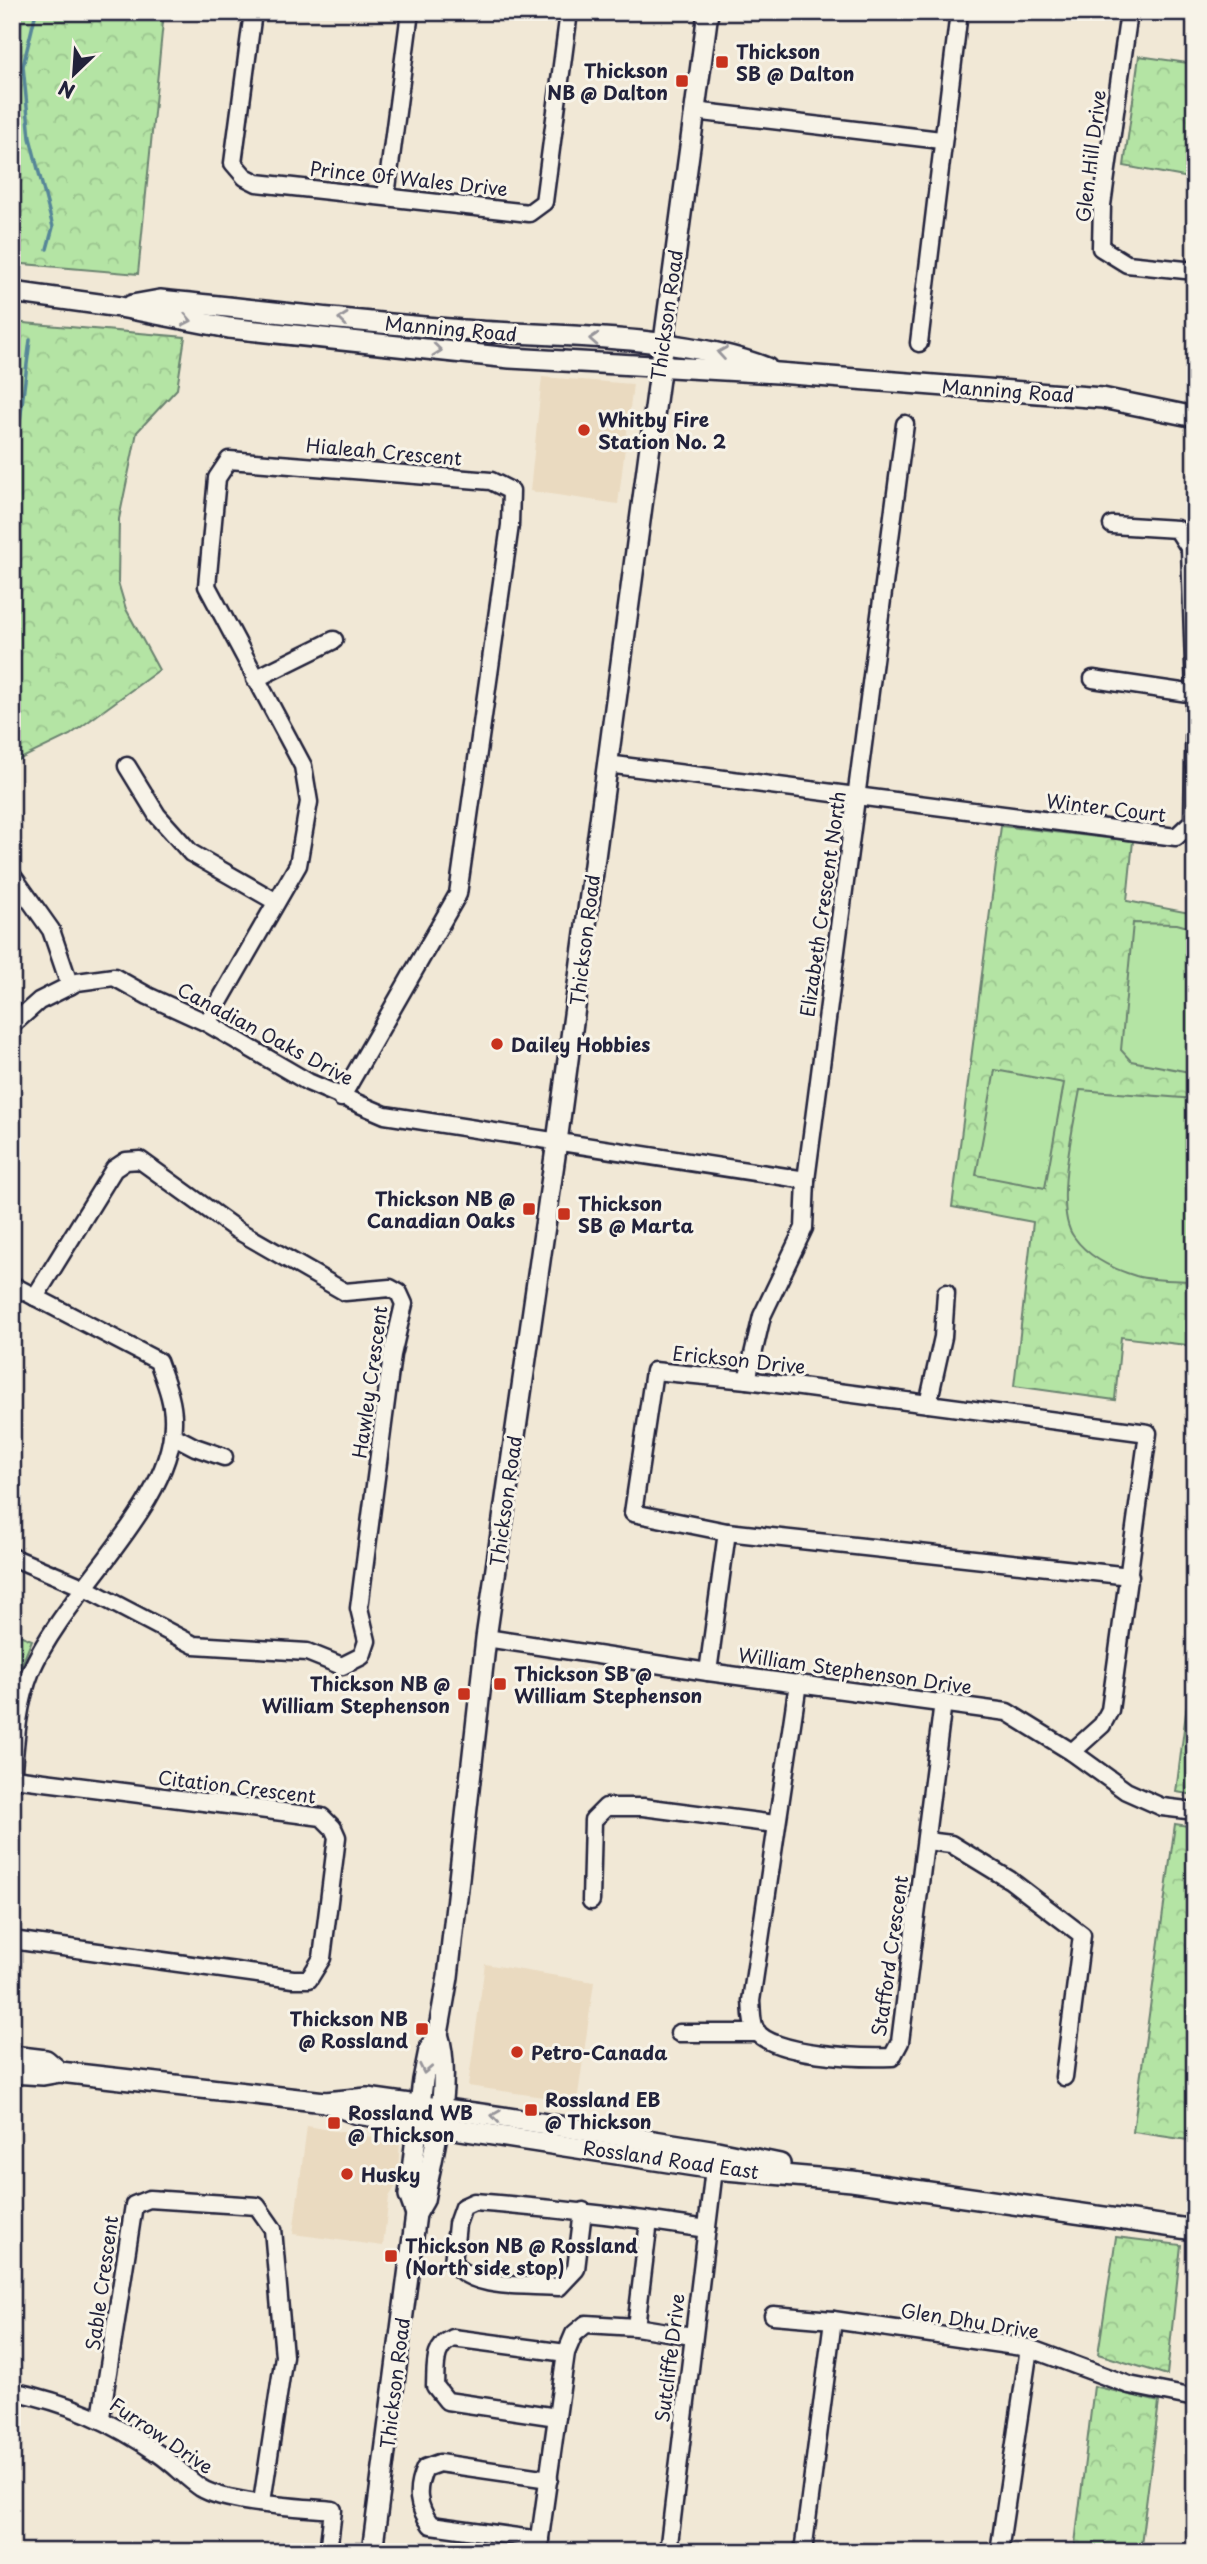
<svg xmlns="http://www.w3.org/2000/svg" width="1207" height="2564" viewBox="0 0 1207 2564" font-family="'Playpen Sans',sans-serif">
<style>
.built{fill:#eadac0}
.park{fill:url(#park-crowns);stroke:#6b8370;stroke-width:2}
.pitch{fill:#b4e4a4;stroke:#6b8370;stroke-width:2}
.lines{fill:none;stroke-linecap:round;stroke-linejoin:round}
.stream{stroke:#578698;stroke-width:3.5}
.minor-casing{stroke:#22223b;stroke-width:21}
.major-casing{stroke:#22223b;stroke-width:24}
.minor{stroke:#f7f3e8;stroke-width:16}
.major{stroke:#f7f3e8;stroke-width:19}
.oneway{stroke:#97959a}
.poi-dot{fill:#c8321e;stroke:#f7f3e8;stroke-width:2.5}
.labels{text-anchor:middle;dominant-baseline:central;stroke-width:6;stroke-linejoin:round;paint-order:stroke}
.poi-label{font-size:19px;font-weight:bold;fill:#22223b;stroke:#f7f3e8;text-anchor:start}
.street-label{font-size:19px;fill:#22223b;stroke:#f7f3e8}
</style>
<defs>
<pattern id="park-crowns" width="20" height="18" patternUnits="userSpaceOnUse" patternTransform="scale(1.75)"><rect width="20" height="18" fill="#b4e4a4"/><path d="M2 6a3 3 0 1 1 6 0M12 15a3 3 0 1 1 6 0" fill="none" stroke="#9ac38e"/></pattern>
</defs>
<rect width="100%" height="100%" fill="#f1e8d6"/>
<filter id="ink" filterUnits="userSpaceOnUse"><feTurbulence type="fractalNoise" baseFrequency=".0143" numOctaves="2"/><feDisplacementMap in="SourceGraphic" scale="14" xChannelSelector="R" yChannelSelector="G"/><feConvolveMatrix kernelMatrix="1 2 1 2 8 2 1 2 1" color-interpolation-filters="sRGB"/></filter>
<g filter="url(#ink)">
<g class="built">
<polygon points="542,377 633,384 618,504 530,491"/>
<polygon points="485,1964 594,1982 577,2102 468,2086"/>
<polygon points="307,2126 400,2142 397,2184 389,2197 383,2246 293,2234"/>
</g>
<g class="park">
<polygon points="12,12 164,12 138,274 12,263"/>
<polygon points="1139,56 1195,64 1195,179 1124,166"/>
<polygon points="12,322 185,337 177,389 137,432 119,519 118,582 126,609 159,670 70,735 12,763"/>
<polygon points="1001,826 1133,841 1127,901 1195,914 1195,1346 1121,1337 1115,1400 1014,1386 1033,1222 952,1207"/>
<polygon points="12,1632 32,1640 12,1688"/>
<polygon points="1195,1641 1195,1795 1176,1792"/>
<polygon points="1175,1824 1195,1827 1195,2141 1133,2132"/>
<polygon points="1116,2237 1181,2245 1167,2375 1098,2354"/>
<polygon points="1094,2386 1159,2402 1140,2552 1074,2552"/>
</g>
<g class="pitch">
<polygon points="1133,923 1177,924 1195,929 1195,1073 1131,1061 1121,1050"/>
<polygon points="995,1070 1064,1083 1045,1188 976,1175"/>
<path d="M 1080,1090 L 1195,1099 L 1195,1281 C 1176,1280 1154,1281 1136,1276 C 1113,1269 1088,1257 1074,1237 C 1053,1210 1074,1123 1080,1090 Z"/>
</g>
<g class="lines">
<g class="stream">
<polyline points="36,12 23,66 30,138 53,227 47,249"/>
<polyline points="12,485 30,340"/>
</g>
<defs>
<g id="minor">
<polyline points="253,12 233,163 245,177 257,183 529,213 544,202 569,12"/>
<polyline points="1129,12 1102,205 1101,248 1127,264 1195,271"/>
<polyline points="694,111 941,140"/>
<polyline points="386,196 410,12"/>
<polyline points="919,343 959,12"/>
<polyline points="255,679 334,640"/>
<polyline points="1093,679 1195,694"/>
<polyline points="607,764 1176,837 1193,821 1195,694 1190,549 1177,529 1112,525"/>
<polyline points="127,766 157,815 191,853 275,901"/>
<polyline points="12,875 51,930 70,986"/>
<polyline points="207,1023 298,865 309,802 303,766 207,586 217,478 229,460 491,481 511,491 510,525 458,894 341,1098"/>
<polyline points="12,1025 39,1001 77,982 114,977 148,996 207,1023 308,1082 385,1115 806,1180"/>
<path d="M 12,1285 L 158,1361 C 165,1381 174,1402 173,1423 C 172,1506 64,1593 31,1671 C 17,1706 15,1745 12,1782"/>
<polyline points="747,1380 762,1316 804,1228 806,1180 905,424"/>
<polyline points="928,1404 943,1337 946,1293"/>
<polyline points="172,1435 195,1447 224,1457"/>
<polyline points="12,1557 83,1587 194,1645 307,1652 342,1666 362,1656 367,1641 359,1608 392,1355 404,1304 399,1293 390,1288 345,1292 237,1230 140,1160 126,1161 114,1169 35,1297"/>
<polyline points="486,1638 708,1672 1007,1712 1072,1752 1126,1791 1162,1807 1195,1811"/>
<polyline points="708,1672 727,1532"/>
<path d="M 798,1683 L 751,2001 C 752,2009 751,2021 755,2029 C 769,2056 864,2058 892,2057 L 900,2042 L 943,1702"/>
<polyline points="1072,1752 1102,1725 1110,1710 1148,1433 747,1380 654,1371 633,1513 727,1532 1130,1576"/>
<polyline points="927,1841 951,1844 1010,1880 1082,1935 1064,2077"/>
<polyline points="591,1901 593,1820 606,1807 643,1807 775,1824"/>
<polyline points="12,1940 293,1979 309,1979 322,1958 337,1837 333,1828 322,1817 13,1778"/>
<polyline points="679,2033 758,2033"/>
<path d="M 583,2211 L 576,2269 L 559,2287 C 526,2284 475,2291 453,2263 L 457,2224 L 463,2207 L 474,2202 C 552,2208 629,2217 707,2229"/>
<polyline points="773,2315 833,2320 1029,2348 1129,2385 1195,2398"/>
<polyline points="636,2327 649,2221"/>
<path d="M 12,2391 C 70,2403 111,2421 159,2454 C 174,2464 186,2478 201,2488 C 227,2504 300,2507 333,2510 L 328,2552"/>
<polyline points="101,2417 134,2205 149,2199 257,2206 273,2229 284,2356 262,2502"/>
<path d="M 557,2417 L 447,2401 L 435,2386 C 436,2365 433,2347 453,2338 L 566,2353"/>
<path d="M 540,2540 L 431,2525 C 417,2506 415,2490 425,2468 L 439,2463 L 549,2479"/>
<polyline points="538,2552 566,2353 574,2334 586,2324 636,2327 692,2336"/>
<polyline points="668,2552 714,2169"/>
<polyline points="803,2552 833,2320"/>
<polyline points="999,2552 1029,2348"/>
</g>
<g id="major">
<polyline points="12,292 120,307 229,328 510,358 778,373 1102,398 1195,417"/>
<path d="M 132,305 L 160,300 C 261,310 361,323 462,330 C 556,337 681,334 767,368"/>
<polyline points="12,2056 46,2060 60,2072"/>
<polyline points="12,2073 43,2075 60,2072 325,2102 367,2098 502,2117 717,2151 780,2164"/>
<polyline points="325,2102 357,2114 714,2169 852,2181 1195,2230"/>
<polyline points="416,2214 409,2195 423,2080 429,2050 438,2034 448,1977 486,1638 557,1142 708,12"/>
<path d="M 372,2552 L 416,2214 L 424,2200 C 433,2152 453,2081 438,2034"/>
</g>
</defs>
<use href="#minor" class="minor-casing"/>
<use href="#major" class="major-casing"/>
<use href="#minor" class="minor"/>
<use href="#major" class="major"/>
</g>
<defs><path id="oneway-chevron" d="M-2-3.5L2.5 0L-2 3.5" fill="none" stroke-width="1.6" stroke-linecap="round" stroke-linejoin="round" transform="scale(1.75)"/></defs>
<g class="oneway">
<use href="#oneway-chevron" transform="translate(343 319) rotate(-174)"/>
<use href="#oneway-chevron" transform="translate(187 320) rotate(11)"/>
<use href="#oneway-chevron" transform="translate(594 339) rotate(-176)"/>
<use href="#oneway-chevron" transform="translate(437 350) rotate(6)"/>
<use href="#oneway-chevron" transform="translate(722 353) rotate(-171)"/>
<use href="#oneway-chevron" transform="translate(425 2069) rotate(102)"/>
<use href="#oneway-chevron" transform="translate(496 2116) rotate(-172)"/>
</g>
</g>
<g class="poi-dot">
<rect x="715" y="55" width="14" height="14" rx="3.5"/>
<rect x="675" y="74" width="14" height="14" rx="3.5"/>
<circle cx="584" cy="430" r="7"/>
<circle cx="497" cy="1044" r="7"/>
<rect x="522" y="1202" width="14" height="14" rx="3.5"/>
<rect x="557" y="1207" width="14" height="14" rx="3.5"/>
<rect x="493" y="1677" width="14" height="14" rx="3.5"/>
<rect x="457" y="1687" width="14" height="14" rx="3.5"/>
<rect x="415" y="2022" width="14" height="14" rx="3.5"/>
<circle cx="517" cy="2052" r="7"/>
<rect x="524" y="2103" width="14" height="14" rx="3.5"/>
<rect x="327" y="2116" width="14" height="14" rx="3.5"/>
<circle cx="347" cy="2174" r="7"/>
<rect x="384" y="2249" width="14" height="14" rx="3.5"/>
</g>
<g class="labels">
<g class="poi-label">
<text x="736" y="51">Thickson<tspan x="736" dy="22">SB @ Dalton</tspan></text>
<text x="668" y="70" text-anchor="end">Thickson<tspan x="668" dy="22">NB @ Dalton</tspan></text>
<text x="598" y="419">Whitby Fire<tspan x="598" dy="22">Station No. 2</tspan></text>
<text x="511" y="1044">Dailey Hobbies</text>
<text x="515" y="1198" text-anchor="end">Thickson NB @<tspan x="515" dy="22">Canadian Oaks</tspan></text>
<text x="578" y="1203">Thickson<tspan x="578" dy="22">SB @ Marta</tspan></text>
<text x="514" y="1673">Thickson SB @<tspan x="514" dy="22">William Stephenson</tspan></text>
<text x="450" y="1683" text-anchor="end">Thickson NB @<tspan x="450" dy="22">William Stephenson</tspan></text>
<text x="408" y="2018" text-anchor="end">Thickson NB<tspan x="408" dy="22">@ Rossland</tspan></text>
<text x="531" y="2052">Petro-Canada</text>
<text x="545" y="2099">Rossland EB<tspan x="545" dy="22">@ Thickson</tspan></text>
<text x="348" y="2112">Rossland WB<tspan x="348" dy="22">@ Thickson</tspan></text>
<text x="361" y="2174">Husky</text>
<text x="405" y="2245">Thickson NB @ Rossland<tspan x="405" dy="22">(North side stop)</tspan></text>
</g>
<g class="street-label">
<text transform="translate(1090 156) rotate(-83)">Glen Hill Drive</text>
<text transform="translate(409 178) rotate(6)">Prince Of Wales Drive</text>
<text transform="translate(666 315) rotate(-82)">Thickson Road</text>
<text transform="translate(451 328) rotate(5)">Manning Road</text>
<text transform="translate(1008 390) rotate(4)">Manning Road</text>
<text transform="translate(384 451) rotate(5)">Hialeah Crescent</text>
<text transform="translate(1106 807) rotate(7)">Winter Court</text>
<text transform="translate(822 904) rotate(-82)">Elizabeth Crescent North</text>
<text transform="translate(584 940) rotate(-83)">Thickson Road</text>
<text transform="translate(266 1033) rotate(28)">Canadian Oaks Drive</text>
<text transform="translate(739 1359) rotate(6)">Erickson Drive</text>
<text transform="translate(369 1382) rotate(-82)">Hawley Crescent</text>
<text transform="translate(505 1501) rotate(-82)">Thickson Road</text>
<text transform="translate(855 1670) rotate(8)">William Stephenson Drive</text>
<text transform="translate(237 1786) rotate(7)">Citation Crescent</text>
<text transform="translate(889 1956) rotate(-82)">Stafford Crescent</text>
<text transform="translate(671 2159) rotate(8)">Rossland Road East</text>
<text transform="translate(101 2283) rotate(-82)">Sable Crescent</text>
<text transform="translate(970 2320) rotate(9)">Glen Dhu Drive</text>
<text transform="translate(669 2358) rotate(-83)">Sutcliffe Drive</text>
<text transform="translate(394 2383) rotate(-83)">Thickson Road</text>
<text transform="translate(162 2435) rotate(34)">Furrow Drive</text>
</g>
</g>
<rect width="1207" height="2564" fill="none" stroke="#f7f3e8" stroke-width="42"/>
<rect x="21" y="21" width="1165" height="2522" fill="none" stroke="#22223b" stroke-width="2.5" filter="url(#ink)"/>
<g transform="translate(74 74) rotate(205)" stroke="#f7f3e8" stroke-width="5" paint-order="stroke">
<path d="M0-5L12 26L0 18L-12 26Z" fill="#22223b"/>
<text y="-10" font-size="19" font-weight="bold" text-anchor="middle" fill="#22223b">N</text>
</g>
</svg>
